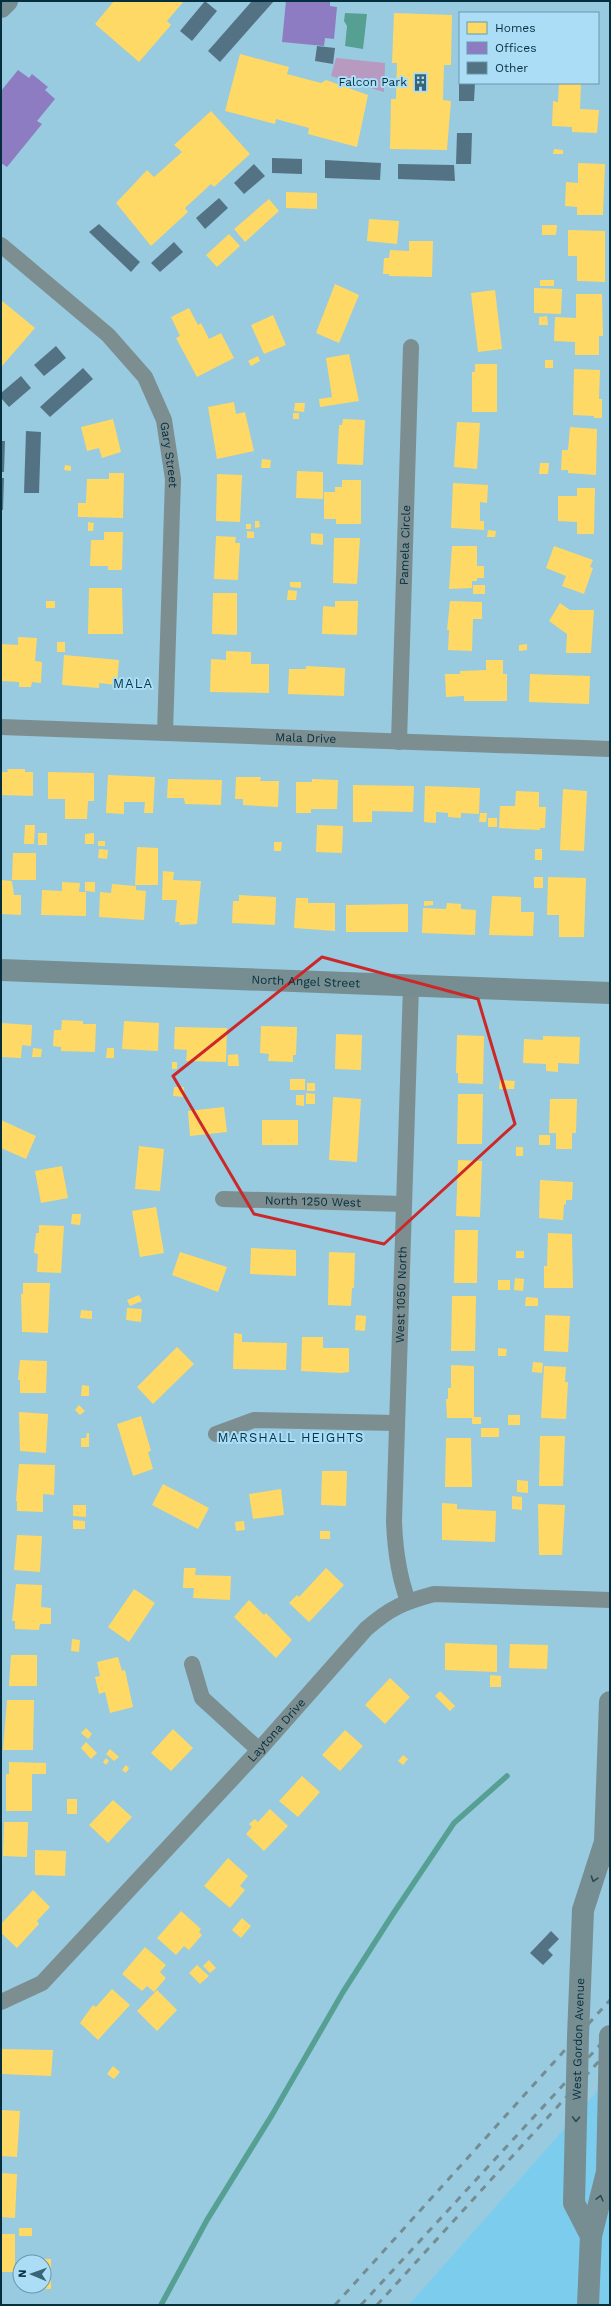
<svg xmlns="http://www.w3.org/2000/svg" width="611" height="2306" viewBox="0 0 611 2306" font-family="'Work Sans',sans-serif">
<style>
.built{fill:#7cccee}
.green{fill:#b899bf}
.water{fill:#56a093}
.homes{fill:#ffd966}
.offices{fill:#8e7cc3}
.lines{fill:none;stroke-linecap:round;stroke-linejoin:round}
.stream{stroke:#56a093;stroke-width:5.5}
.building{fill:#537384}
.street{stroke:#7c8e90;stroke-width:16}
.secondary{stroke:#768e91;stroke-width:22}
.rail{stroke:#748d93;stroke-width:3;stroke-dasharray:7 7;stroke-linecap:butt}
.oneway{stroke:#274b57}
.marked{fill:none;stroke:#cc2829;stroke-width:3;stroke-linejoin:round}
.labels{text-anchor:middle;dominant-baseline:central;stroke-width:4;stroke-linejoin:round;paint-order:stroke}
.poi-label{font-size:12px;fill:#052e3e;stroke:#abdef6;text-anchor:end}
.street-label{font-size:12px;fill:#052e3e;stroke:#abdef6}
.neighbourhood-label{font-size:13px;letter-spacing:1px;fill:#003649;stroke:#abdef6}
</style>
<rect width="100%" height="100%" fill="#98cae0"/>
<polygon class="built" points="610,2077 610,2305 409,2305"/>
<polygon class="green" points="336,58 385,63 384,92 331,76"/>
<polygon class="water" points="345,13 367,14 363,49 345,46 347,26 344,21"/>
<g class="homes">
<polygon points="114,1 184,1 167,21 171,25 139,62 95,24"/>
<polygon points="394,13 452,15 451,65 444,65 443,100 451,101 447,150 390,149 391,99 396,99 397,63 392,63"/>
<polygon points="240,54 289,67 287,74 321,83 326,80 368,95 357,147 308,134 309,128 276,119 275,124 225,111"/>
<polygon points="559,83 581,83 580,109 599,110 597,133 572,132 572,127 552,126 553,101 558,102"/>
<polygon points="211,111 250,154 214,187 211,184 185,208 188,212 151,246 116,203 147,170 154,177 182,152 174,145"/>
<polygon points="554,149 563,150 563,154 553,154"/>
<polygon points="578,163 605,164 603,215 577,215 577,207 565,206 566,182 578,183"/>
<polygon points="286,192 317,193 317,209 286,208"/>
<polygon points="269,199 279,211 245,242 234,229"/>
<polygon points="369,219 399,221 397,244 367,241"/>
<polygon points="542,225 557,225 556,235 542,235"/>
<polygon points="568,230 605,231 605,282 577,281 577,256 568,256"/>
<polygon points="229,234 240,246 217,267 206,255"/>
<polygon points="409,241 433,241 432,277 389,276 389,274 383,274 384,258 389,258 390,250 409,251"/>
<rect x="540" y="280" width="14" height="6"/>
<polygon points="335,284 359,295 339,343 316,333"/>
<polygon points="534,288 562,289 561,314 534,313"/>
<polygon points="495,290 502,349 478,352 471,293"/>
<polygon points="576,294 602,294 603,336 599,336 599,355 575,355 575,342 554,341 555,317 576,318"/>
<polygon points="1,300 35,328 2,366 1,365"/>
<polygon points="189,308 198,325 201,323 209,339 221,333 234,358 197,377 176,338 180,336 171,317"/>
<polygon points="273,315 286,345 264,354 251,325"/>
<polygon points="547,316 548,325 539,325 539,317"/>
<polygon points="349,354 359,401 320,407 319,399 332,397 326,358"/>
<polygon points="258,356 260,361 251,366 248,361"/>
<rect x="545" y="360" width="8" height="8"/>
<polygon points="475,364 497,364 497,412 472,412 472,372 475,372"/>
<polygon points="574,369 600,370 599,399 602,399 602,418 594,418 594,416 573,415"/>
<polygon points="234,402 236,414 245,412 254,451 217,459 208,407"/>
<polygon points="295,403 305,403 304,412 294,411"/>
<rect x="293" y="413" width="6" height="6"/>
<polygon points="113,419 121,452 102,458 99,448 87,451 81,427"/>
<polygon points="343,419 365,420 363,465 337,464 339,425 342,425"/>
<polygon points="457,422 480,423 477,469 454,467"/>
<polygon points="570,427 597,429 596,475 568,473 568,470 561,470 562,450 568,450"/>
<polygon points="262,459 271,460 270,468 261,468"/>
<polygon points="540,463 549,463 548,474 539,474"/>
<polygon points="65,465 71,466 71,471 64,470"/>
<polygon points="297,471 323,472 323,499 296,498"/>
<polygon points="109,473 124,473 123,518 78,517 78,503 86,503 87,479 109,479"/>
<polygon points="217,474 242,475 240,522 216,521"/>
<polygon points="342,480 361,480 361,524 336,524 336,519 324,519 324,492 335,492 335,487 342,487"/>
<polygon points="453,483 488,485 487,503 480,502 480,521 484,521 484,530 451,528"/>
<polygon points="577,488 595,488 594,534 577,534 577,522 558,521 558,496 577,496"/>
<polygon points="255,521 259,521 260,527 255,528"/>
<polygon points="88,522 94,523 93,531 88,531"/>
<rect x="246" y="524" width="5" height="5"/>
<polygon points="488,530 496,531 495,537 487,537"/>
<polygon points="247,531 254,532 254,538 247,538"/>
<polygon points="104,532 123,532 122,570 108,570 108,566 90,566 91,540 104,540"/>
<polygon points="311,533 323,534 323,545 311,544"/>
<polygon points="216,536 236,537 235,543 240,543 238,580 214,579"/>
<polygon points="334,538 360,538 357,584 333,583"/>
<polygon points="452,546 477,546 477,566 484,566 484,578 477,578 477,581 472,581 472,588 449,589"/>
<polygon points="554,546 593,560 590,567 593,568 584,594 562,586 566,576 546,568"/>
<polygon points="290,582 301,582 301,588 290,587"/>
<rect x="473" y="585" width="12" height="9"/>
<polygon points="89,588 122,588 123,634 88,634"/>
<polygon points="288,590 297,591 296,600 287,600"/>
<polygon points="213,593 237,593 237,635 212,634"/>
<rect x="46" y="601" width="9" height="7"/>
<polygon points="335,601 358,601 357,635 322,634 323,606 335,607"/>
<polygon points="450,601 482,602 482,619 473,619 472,651 448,650 449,630 447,630"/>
<polygon points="560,603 570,610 594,610 591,653 566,653 567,634 549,621"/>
<polygon points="18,637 37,638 35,661 42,662 41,683 32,682 31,687 19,687 19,682 1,681 1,644 18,645"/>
<rect x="57" y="642" width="8" height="10"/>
<polygon points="527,644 527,650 519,651 519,645"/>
<polygon points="226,651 251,652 251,664 269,664 269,693 210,692 211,659 226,660"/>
<polygon points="64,655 119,660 117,685 99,683 99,688 62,685"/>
<polygon points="486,660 503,660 503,674 507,674 507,701 464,701 464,696 446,697 445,674 460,674 460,671 486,670"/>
<polygon points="306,666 345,668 344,696 288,694 289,669 306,669"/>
<polygon points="530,674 590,676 589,704 529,702"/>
<polygon points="7,769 25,769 25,772 33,772 33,796 1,795 1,772 8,772"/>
<polygon points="48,772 94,773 94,801 88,801 87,819 65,819 65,799 48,799"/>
<polygon points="108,775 155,777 153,813 144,813 145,802 124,802 124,814 106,813"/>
<polygon points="236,777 261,777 260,781 279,781 278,807 243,805 243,799 235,799"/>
<polygon points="168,779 222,780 221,805 185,804 184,798 167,798"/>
<polygon points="312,779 338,780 337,809 311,809 311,813 296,813 296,782 312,782"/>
<polygon points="353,785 414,786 413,812 372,811 372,822 353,822"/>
<polygon points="425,786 480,788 479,814 461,813 461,818 448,817 448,813 436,812 436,823 424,822"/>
<polygon points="563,789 587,791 584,851 560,850"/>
<polygon points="516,791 539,792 539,807 546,807 545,828 540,828 540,830 499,828 500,806 515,806"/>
<polygon points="480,813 487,813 486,822 479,822"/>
<rect x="488" y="818" width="9" height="9"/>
<polygon points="25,825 35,825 34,844 24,844"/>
<polygon points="317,825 343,826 342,853 316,852"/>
<rect x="38" y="833" width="9" height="12"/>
<polygon points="94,833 94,844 85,844 85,834"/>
<rect x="98" y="841" width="7" height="5"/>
<polygon points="274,842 282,842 281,851 274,851"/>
<polygon points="137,847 158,848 158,885 135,885"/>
<polygon points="99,849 108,850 107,859 98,858"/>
<rect x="535" y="849" width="7" height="11"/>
<polygon points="13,853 36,853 36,880 12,880"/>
<polygon points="163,871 174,872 173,880 201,881 197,924 179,925 180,922 175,922 177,900 162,900"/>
<rect x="534" y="877" width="9" height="11"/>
<polygon points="548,877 586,878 584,937 559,937 559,915 547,915"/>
<polygon points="1,880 12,881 14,895 21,895 21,915 1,914"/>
<polygon points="62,882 80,883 79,892 86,892 86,916 41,915 42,890 62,891"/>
<polygon points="85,882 95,882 95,892 85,891"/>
<polygon points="112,884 136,886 136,890 146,891 144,920 99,917 100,892 111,893"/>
<polygon points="239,895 276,897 275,925 232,923 233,901 239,901"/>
<polygon points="492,896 521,897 521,912 534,912 533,936 489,935"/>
<polygon points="296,898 308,898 308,903 335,903 335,931 294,928"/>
<polygon points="424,901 433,901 433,905 424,906"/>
<polygon points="447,903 461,904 461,909 476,910 475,935 422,933 423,908 446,909"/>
<polygon points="408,904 408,932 346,932 346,905"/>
<polygon points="62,1020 83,1021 83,1024 96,1024 95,1052 61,1051 61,1047 53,1046 54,1030 61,1030"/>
<polygon points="124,1021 159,1023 158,1051 122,1049"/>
<polygon points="1,1023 32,1025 31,1046 22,1045 21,1058 1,1057"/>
<polygon points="261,1026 297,1027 296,1055 293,1055 293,1062 268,1061 269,1054 260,1053"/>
<polygon points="175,1027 227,1028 226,1062 186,1061 187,1050 174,1049"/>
<polygon points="336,1034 362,1035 361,1070 335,1069"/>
<polygon points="457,1035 484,1036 483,1084 458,1083 458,1073 456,1073"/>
<polygon points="543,1036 580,1037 579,1064 558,1063 558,1072 546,1071 546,1064 523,1063 524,1039 543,1040"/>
<polygon points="33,1048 42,1049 41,1057 32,1057"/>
<polygon points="107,1048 114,1048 114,1058 106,1058"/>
<polygon points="238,1054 239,1066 228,1066 228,1055"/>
<rect x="172" y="1062" width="5" height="7"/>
<rect x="290" y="1079" width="15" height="11"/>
<polygon points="500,1080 515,1081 514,1089 499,1089"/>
<rect x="307" y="1083" width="8" height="8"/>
<polygon points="174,1087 184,1087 184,1097 173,1096"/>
<polygon points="306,1093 315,1094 315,1104 306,1104"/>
<polygon points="458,1094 483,1094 482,1144 457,1144"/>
<polygon points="296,1095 304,1095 304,1106 296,1105"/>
<polygon points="333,1097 361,1099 357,1162 329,1160"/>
<polygon points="550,1099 577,1099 576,1133 572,1133 572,1149 556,1149 556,1133 549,1133"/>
<polygon points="224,1107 227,1132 190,1136 188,1111"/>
<polygon points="1,1120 36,1136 26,1159 1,1148"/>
<rect x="262" y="1120" width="36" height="25"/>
<rect x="539" y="1135" width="11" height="10"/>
<polygon points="139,1146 164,1149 160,1191 135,1189"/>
<rect x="516" y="1147" width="7" height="9"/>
<polygon points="458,1160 482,1161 480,1217 456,1216"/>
<polygon points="62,1166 68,1198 41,1203 35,1171"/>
<polygon points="540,1180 573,1182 572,1200 566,1200 566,1205 564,1204 563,1220 539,1218"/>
<polygon points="156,1207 164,1253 140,1257 132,1211"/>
<polygon points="72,1214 81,1214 80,1225 71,1224"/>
<polygon points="39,1225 64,1226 61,1273 37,1272 38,1254 34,1253 36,1233 39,1233"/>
<polygon points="455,1230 478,1230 477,1283 454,1283"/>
<polygon points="548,1233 572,1234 573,1288 544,1288 544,1266 547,1266"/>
<polygon points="251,1248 296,1250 296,1276 250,1274"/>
<rect x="516" y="1251" width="8" height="7"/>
<polygon points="180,1252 227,1267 218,1292 172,1275"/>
<polygon points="329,1252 355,1253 354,1288 352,1288 351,1306 328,1305"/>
<polygon points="515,1278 524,1279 523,1291 514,1290"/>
<rect x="498" y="1280" width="12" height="10"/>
<polygon points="23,1283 50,1283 48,1333 22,1332 21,1294 23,1294"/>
<polygon points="139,1295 142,1301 130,1306 127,1300"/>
<polygon points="452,1296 476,1296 475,1351 451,1351"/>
<polygon points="526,1297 538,1298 538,1306 525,1306"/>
<polygon points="127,1308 142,1309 141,1322 126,1320"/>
<polygon points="81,1310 92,1311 92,1319 80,1318"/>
<polygon points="356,1315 366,1316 365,1331 355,1330"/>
<polygon points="545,1315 570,1316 568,1352 544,1351"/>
<polygon points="234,1333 242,1334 242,1342 287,1343 286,1370 233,1369"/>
<polygon points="302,1337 323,1337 323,1348 349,1348 349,1372 341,1373 301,1371"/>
<polygon points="177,1347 194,1364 153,1404 137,1387"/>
<polygon points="498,1348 507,1349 506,1356 498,1356"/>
<polygon points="20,1360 47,1361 46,1393 20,1393 20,1380 18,1380"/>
<polygon points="533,1362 543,1363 542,1373 532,1372"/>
<polygon points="451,1365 474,1366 474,1417 481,1417 481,1424 472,1424 472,1418 447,1418 446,1399 448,1399 448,1388 451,1388"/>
<polygon points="544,1366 566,1367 565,1382 568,1382 566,1419 541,1418"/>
<polygon points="82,1385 89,1386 89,1396 81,1396"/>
<polygon points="79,1405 85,1411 80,1415 75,1410"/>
<polygon points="19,1412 48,1414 46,1453 20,1451"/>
<rect x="508" y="1415" width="12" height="10"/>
<polygon points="141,1416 151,1451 148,1452 153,1469 133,1476 117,1424"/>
<rect x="481" y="1428" width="18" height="9"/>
<polygon points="87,1433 89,1433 89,1447 81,1447 81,1438 86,1438"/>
<polygon points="540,1436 565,1436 563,1486 539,1486"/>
<polygon points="446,1438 471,1438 472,1487 445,1487"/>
<polygon points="19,1464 55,1465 54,1495 43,1494 43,1512 17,1511 17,1501 16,1501"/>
<polygon points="322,1471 347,1471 346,1506 321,1505"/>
<polygon points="517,1480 528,1481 528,1493 517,1492"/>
<polygon points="163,1484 209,1508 198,1529 152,1505"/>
<polygon points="281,1489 284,1515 253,1519 249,1494"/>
<polygon points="512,1496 522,1497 522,1510 512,1509"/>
<polygon points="442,1503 457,1504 457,1509 496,1511 495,1542 442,1540"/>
<polygon points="538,1504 565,1505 562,1555 539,1555"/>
<polygon points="73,1505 86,1505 86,1517 73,1516"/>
<polygon points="73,1520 85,1521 85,1529 73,1529"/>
<polygon points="244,1521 245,1530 236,1531 235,1522"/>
<rect x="320" y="1531" width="10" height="8"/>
<polygon points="17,1535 42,1536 40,1572 14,1570"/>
<polygon points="184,1568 196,1568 195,1575 231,1576 230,1600 193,1598 194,1588 183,1588"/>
<polygon points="326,1568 344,1585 309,1622 289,1603 297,1595 299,1597"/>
<polygon points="16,1584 42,1585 41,1607 51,1608 51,1624 40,1624 39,1630 15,1629 15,1621 12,1621"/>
<polygon points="134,1589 155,1603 129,1642 108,1627"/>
<polygon points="249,1600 264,1615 266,1613 292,1640 276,1658 234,1617"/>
<polygon points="72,1639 80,1640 79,1652 71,1651"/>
<polygon points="445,1643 497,1645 497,1672 445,1670"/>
<polygon points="510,1644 548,1645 547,1669 509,1668"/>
<polygon points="11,1655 37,1655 37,1686 9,1686"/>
<polygon points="118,1657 122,1671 125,1670 133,1707 110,1713 105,1692 99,1694 95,1677 100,1676 97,1662"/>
<polygon points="490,1675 501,1676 501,1687 490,1687"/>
<polygon points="390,1678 410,1697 385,1724 365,1705"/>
<polygon points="440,1691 455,1706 450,1711 435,1696"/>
<polygon points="7,1700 34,1700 33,1750 3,1750"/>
<polygon points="86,1728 92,1734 88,1739 81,1733"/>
<polygon points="173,1729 193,1748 171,1771 151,1753"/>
<polygon points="345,1730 363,1746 340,1771 322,1755"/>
<polygon points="86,1742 97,1753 91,1759 81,1748"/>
<polygon points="110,1749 119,1757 114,1761 106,1754"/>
<polygon points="403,1755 408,1759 403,1765 398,1761"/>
<polygon points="106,1758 109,1761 106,1765 103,1762"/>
<polygon points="9,1762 46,1763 46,1774 32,1774 32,1811 6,1811 6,1774 9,1774"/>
<polygon points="126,1765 129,1768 126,1773 122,1770"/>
<polygon points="302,1776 320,1792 298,1817 279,1801"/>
<rect x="67" y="1799" width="10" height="15"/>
<polygon points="113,1800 132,1817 108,1843 89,1825"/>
<polygon points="270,1809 288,1826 264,1851 246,1834 252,1827 249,1824 255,1819 258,1822"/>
<polygon points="4,1822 28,1822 27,1857 3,1856"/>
<polygon points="35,1850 66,1851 65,1876 35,1875"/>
<polygon points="228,1858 248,1876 240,1886 245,1890 230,1908 204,1886"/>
<polygon points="33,1890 50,1907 37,1921 39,1924 17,1948 1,1933 1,1924"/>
<polygon points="181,1911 201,1929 199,1932 202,1935 189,1950 184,1946 176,1955 157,1938"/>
<polygon points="242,1918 251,1926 241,1938 232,1930"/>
<polygon points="145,1947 166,1965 160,1972 166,1978 154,1992 147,1986 142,1991 122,1974"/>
<polygon points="209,1960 216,1968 210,1973 203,1966"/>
<polygon points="197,1965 209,1976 200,1984 189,1973"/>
<polygon points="112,1989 130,2005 98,2040 80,2023 93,2005 96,2007"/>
<polygon points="157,1990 177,2010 157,2031 137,2011"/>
<polygon points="1,2049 53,2050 51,2076 1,2074"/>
<polygon points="113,2066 120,2072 114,2079 107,2074"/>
<polygon points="1,2110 20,2111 17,2157 1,2156"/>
<polygon points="1,2173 17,2174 15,2218 1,2217"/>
<rect x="19" y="2228" width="13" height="8"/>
<rect x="1" y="2234" width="14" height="38"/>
<polygon points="29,2258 51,2259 51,2289 28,2288 28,2286 44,2286 44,2262 29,2262"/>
</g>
<g class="offices">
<polygon points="286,1 330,1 330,6 337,7 334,39 325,38 324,46 282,42"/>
<polygon points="18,70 29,78 32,74 48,87 45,90 55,99 37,121 42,124 7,167 1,163 1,91"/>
</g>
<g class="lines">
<polyline class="stream" points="161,2305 207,2220 272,2115 343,1992 393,1914 454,1823 507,1776"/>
</g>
<g class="building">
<polygon points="205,1 217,11 192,41 180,31"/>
<polygon points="252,1 274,1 220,62 208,51"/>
<polygon points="317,46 335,48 333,64 315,61"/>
<polygon points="459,83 475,83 474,101 459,101"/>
<polygon points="457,133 472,133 471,164 456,164"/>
<polygon points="272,158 302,159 302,174 272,173"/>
<polygon points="325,160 381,163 380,180 325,178"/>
<polygon points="254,164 265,176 244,194 234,183"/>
<polygon points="398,164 454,165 455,181 398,179"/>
<polygon points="219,198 228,208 205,229 196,218"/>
<polygon points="99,224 140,262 131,272 89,232"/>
<polygon points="174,242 183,252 160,272 151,263"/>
<polygon points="56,346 66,358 44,376 34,365"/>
<polygon points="83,368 93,379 50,417 40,407"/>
<polygon points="21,376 31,388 9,407 1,398 1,393"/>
<polygon points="26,431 41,432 39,493 24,493"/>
<polygon points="1,441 5,441 4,472 1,472"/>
<polygon points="1,478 4,478 3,510 1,510"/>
<polygon points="551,1931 559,1939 548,1950 553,1955 543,1965 530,1953"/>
</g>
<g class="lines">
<g class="street">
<path id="s1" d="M 1,245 L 108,335 L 145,377 L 164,420 L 173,479 L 165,733"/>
<path id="s2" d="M 1,727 L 610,749"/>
<path id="s3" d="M 399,742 L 411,347"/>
<path id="s4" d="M 223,1199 L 404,1204"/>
<polyline points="216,1434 254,1420 396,1423"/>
<path id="s5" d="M 408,1601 C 398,1574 395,1549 394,1521 L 411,986"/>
<polyline points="192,1664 202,1698 259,1750"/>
<path id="s6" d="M 1,2002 L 42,1983 L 259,1750 L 366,1629 C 390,1608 404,1602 434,1594 L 610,1600"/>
</g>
<g class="secondary">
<polyline points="1,7 7,1"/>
<path id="s7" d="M 1,970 L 610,993"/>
<polyline points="608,1856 605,1842 610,1702"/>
<path id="s8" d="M 591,2236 L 574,2203 L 578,2037 L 583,1910 L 605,1842"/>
<polyline points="588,2305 591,2236 607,2172 610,2036"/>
</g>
<g class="rail">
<polyline points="335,2305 610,2000"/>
<polyline points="361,2305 610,2034"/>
<polyline points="377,2305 610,2049"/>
</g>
</g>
<defs><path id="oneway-chevron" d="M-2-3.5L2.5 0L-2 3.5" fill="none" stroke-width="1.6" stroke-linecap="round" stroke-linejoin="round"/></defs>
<g class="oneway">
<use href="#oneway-chevron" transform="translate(594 1879) rotate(108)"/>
<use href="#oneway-chevron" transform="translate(576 2119) rotate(92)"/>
<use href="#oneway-chevron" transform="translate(600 2198) rotate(-76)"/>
</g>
<path class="marked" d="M 322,957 L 478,999 L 515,1124 L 384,1244 L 254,1214 L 173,1076 Z"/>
<defs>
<symbol id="building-bare" viewBox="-9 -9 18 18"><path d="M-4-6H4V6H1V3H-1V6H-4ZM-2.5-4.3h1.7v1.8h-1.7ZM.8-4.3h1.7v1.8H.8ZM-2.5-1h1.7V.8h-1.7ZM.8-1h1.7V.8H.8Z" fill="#386577" stroke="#abdef6" stroke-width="2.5" paint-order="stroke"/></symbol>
</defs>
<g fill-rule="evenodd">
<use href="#building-bare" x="408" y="70" width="25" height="25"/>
</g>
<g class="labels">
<g class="poi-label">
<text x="407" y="82">Falcon Park</text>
</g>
<g class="street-label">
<text stroke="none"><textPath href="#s1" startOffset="278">Gary Street</textPath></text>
<text stroke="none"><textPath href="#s3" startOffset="197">Pamela Circle</textPath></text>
<text stroke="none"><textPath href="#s2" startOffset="305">Mala Drive</textPath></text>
<text stroke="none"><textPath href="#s7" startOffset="305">North Angel Street</textPath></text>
<text stroke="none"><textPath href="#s4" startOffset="90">North 1250 West</textPath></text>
<text stroke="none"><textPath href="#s5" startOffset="308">West 1050 North</textPath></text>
<text stroke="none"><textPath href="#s6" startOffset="390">Laytona Drive</textPath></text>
<text stroke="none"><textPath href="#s8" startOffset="201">West Gordon Avenue</textPath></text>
</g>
<g class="neighbourhood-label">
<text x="133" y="683">MALA</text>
<text x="291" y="1437">MARSHALL HEIGHTS</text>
</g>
</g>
<rect width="611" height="2306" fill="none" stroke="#052e3e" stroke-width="4"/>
<rect x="459" y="12" width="140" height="72" fill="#abdef6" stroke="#6998ac"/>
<rect x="467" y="22" width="20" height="12" fill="#ffd966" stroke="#6998ac"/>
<text x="495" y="32" font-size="12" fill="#052e3e">Homes</text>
<rect x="467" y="42" width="20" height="12" fill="#8e7cc3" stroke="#6998ac"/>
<text x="495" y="52" font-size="12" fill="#052e3e">Offices</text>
<rect x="467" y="62" width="20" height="12" fill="#537384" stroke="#6998ac"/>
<text x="495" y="72" font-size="12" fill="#052e3e">Other</text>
<g transform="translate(32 2274) rotate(272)"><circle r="19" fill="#abdef6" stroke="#6998ac"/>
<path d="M0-3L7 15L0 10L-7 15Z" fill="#386577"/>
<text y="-6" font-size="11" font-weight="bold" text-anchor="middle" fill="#052e3e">N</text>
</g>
</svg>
